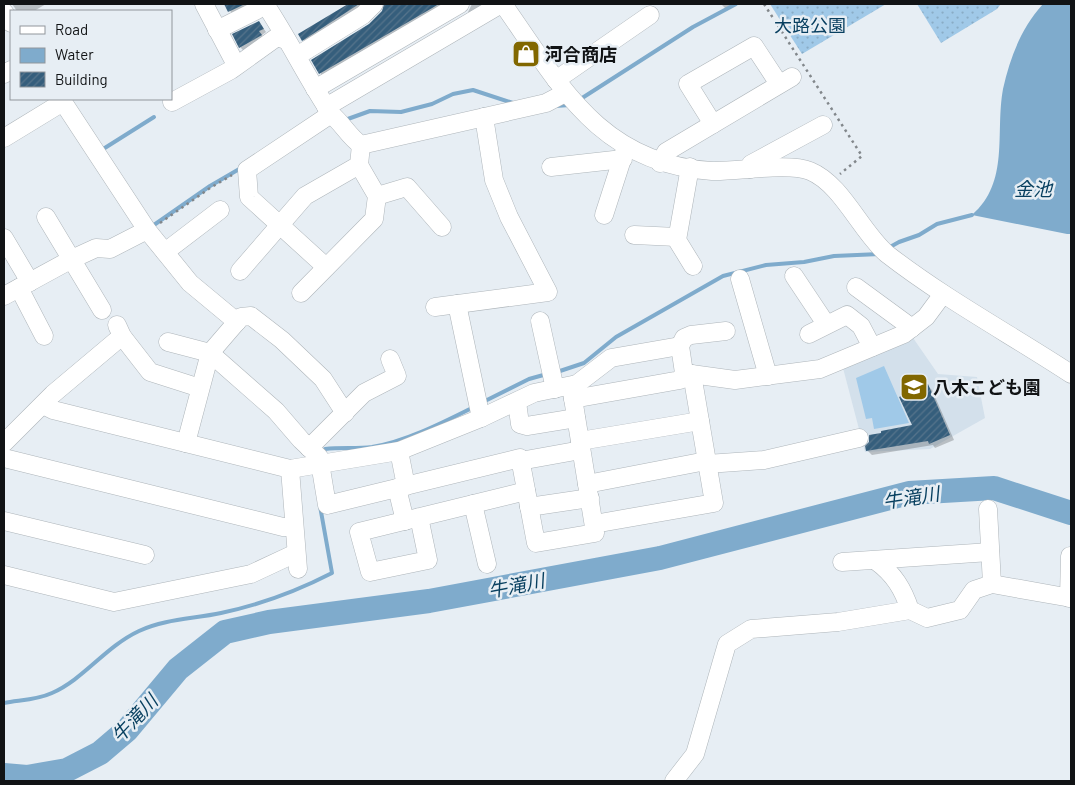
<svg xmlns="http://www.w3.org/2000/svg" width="1075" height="785" viewBox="0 0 1075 785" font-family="Barlow,'Noto Sans JP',sans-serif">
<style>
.built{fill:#d3e0eb}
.grass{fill:url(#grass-dots)}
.garden{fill:#a0c9e8}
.water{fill:#7fabcc}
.shadow{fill:#0003}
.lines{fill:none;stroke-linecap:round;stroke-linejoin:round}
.stream{stroke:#7fabcc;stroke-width:4}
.river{stroke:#7fabcc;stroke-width:24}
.building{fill:url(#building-hatch)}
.minor-casing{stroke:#aeb5ba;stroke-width:19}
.path{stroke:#82878b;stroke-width:2.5;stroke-dasharray:2.5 4;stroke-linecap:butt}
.minor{stroke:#fff;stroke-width:18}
.labels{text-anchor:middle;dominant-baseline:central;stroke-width:5;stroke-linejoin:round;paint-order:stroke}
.park-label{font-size:18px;fill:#083f60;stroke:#e7eef4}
.poi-label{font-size:18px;font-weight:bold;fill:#111315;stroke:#e7eef4;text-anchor:start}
.water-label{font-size:19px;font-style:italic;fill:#073f5f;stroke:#e7eef4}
</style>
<defs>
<pattern id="grass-dots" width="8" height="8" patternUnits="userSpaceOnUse" patternTransform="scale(1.25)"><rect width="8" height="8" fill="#a0c9e8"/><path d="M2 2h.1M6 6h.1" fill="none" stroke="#89acc6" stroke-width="1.8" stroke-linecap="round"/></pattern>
<pattern id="building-hatch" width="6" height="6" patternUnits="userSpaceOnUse" patternTransform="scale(1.25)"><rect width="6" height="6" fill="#355e7c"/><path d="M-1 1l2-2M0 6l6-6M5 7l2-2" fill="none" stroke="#56748b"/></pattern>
</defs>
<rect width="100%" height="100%" fill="#e7eef4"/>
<polygon class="built" points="911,335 938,374 977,377 985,418 930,449 865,452 843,368"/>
<g class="grass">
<polygon points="770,4 886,4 802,54"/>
<polygon points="917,4 1001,4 997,9 941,43"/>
</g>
<polygon class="garden" points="884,366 909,423 874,429 872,418 866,419 856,378"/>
<path class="water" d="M 1043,4 L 1071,4 L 1071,234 L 1067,234 L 972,215 C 1010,182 995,133 1003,89 C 1010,58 1021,28 1043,4 Z"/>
<g class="shadow">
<polygon points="12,4 46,4 34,11 17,11"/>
<polygon points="225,4 244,4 247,10 234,16"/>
<polygon points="351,4 366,4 306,43 303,40 299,34"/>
<polygon points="385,4 448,4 323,77 312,60 371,24 383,12"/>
<polygon points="491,4 471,14 468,12 472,4"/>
<polygon points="721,4 736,4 727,10"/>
<polygon points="259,22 266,32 262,35 264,39 243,50 240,47"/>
<polygon points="927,385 932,390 954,440 935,448 933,445 872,455 867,450 914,426"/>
</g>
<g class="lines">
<g class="stream">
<polyline points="579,100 693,27 736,4"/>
<polyline points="555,106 570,105"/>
<polyline points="345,120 370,111 401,112 432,104 453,94 473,90 513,103"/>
<polyline points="100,151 154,117"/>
<polyline points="151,227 210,186 241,168"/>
<polyline points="890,247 899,242 919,235 937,224 972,215"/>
<polyline points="557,372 584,363 616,337 723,276 766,265 804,262 834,256 880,254"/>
<polyline points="483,402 529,379 547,374"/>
<path d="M 325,449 C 341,447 356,449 372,447 C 405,442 444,422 474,407"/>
<path d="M 4,703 C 20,700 37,700 52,693 C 84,679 105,647 139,631 C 165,619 193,619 221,613 C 259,605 297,591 332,573 L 320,506"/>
</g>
<polyline class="river" points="4,775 27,777 67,770 100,753 127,730 178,669 225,632 269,622 429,601 660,558 909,493 994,488 1071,513"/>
</g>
<g class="building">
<polygon points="224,4 242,4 243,5 228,12"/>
<polygon points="348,4 359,4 302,41 298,34"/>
<polygon points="384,4 439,4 319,74 311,60 369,24 382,11"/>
<polygon points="259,21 264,29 259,31 262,35 239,48 232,34"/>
<polygon points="928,384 950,435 929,444 928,441 866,451 865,446 869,442 869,435 881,433 881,431 912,425 899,397"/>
</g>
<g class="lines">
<defs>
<g id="minor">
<polyline points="204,4 234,61"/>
<path d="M 265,4 C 289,40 307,78 331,114 L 247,170 L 249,197 L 326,267"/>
<path d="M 503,4 C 560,85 600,164 712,171 C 737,172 788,162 810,171 C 842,184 861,232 887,254 C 945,299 1010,334 1071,374"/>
<polyline points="4,12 11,23"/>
<polyline points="217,30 257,10"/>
<polyline points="297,56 363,15 374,4"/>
<polyline points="4,74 11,70"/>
<polyline points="556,80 650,15"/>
<polyline points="315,89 460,4"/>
<polyline points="61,99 147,230 190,283 237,322"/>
<polyline points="172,102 231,70 277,37 286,40"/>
<polyline points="326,107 501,4"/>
<path d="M 331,114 C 343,124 349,137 361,145 L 546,103 L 565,93"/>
<polyline points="713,124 688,84 754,46 779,84"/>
<polyline points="4,138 63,102"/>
<polyline points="660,163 666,152 792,77"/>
<polyline points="551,167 623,159"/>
<polyline points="690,167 677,240 693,266"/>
<polyline points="750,169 751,164 823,125"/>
<polyline points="377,196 407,187 442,227"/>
<polyline points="604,215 625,150"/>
<polyline points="46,217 102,310"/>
<polyline points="634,235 677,237"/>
<polyline points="4,238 30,282"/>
<polyline points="165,252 220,210"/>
<polyline points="240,271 305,196 359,165 361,145"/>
<polyline points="794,276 826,324"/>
<polyline points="740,279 768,376"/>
<polyline points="856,287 912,328"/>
<polyline points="19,288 44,336"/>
<polyline points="301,293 374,219 377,196 359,165"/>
<polyline points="4,296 72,259 96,248 110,249 147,230"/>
<polyline points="457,304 481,418"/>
<polyline points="435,307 548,292 509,217 494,180 484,117"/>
<polyline points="540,321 555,389"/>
<polyline points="117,325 122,336 150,372 200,388"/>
<polyline points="809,334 847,315 861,326 872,347"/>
<polyline points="168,342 210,353 276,411 301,440 319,457 327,505 520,458 536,543 595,533 571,386"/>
<polyline points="684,373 735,380 820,369 904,334 926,317 943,294"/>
<polyline points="573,399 680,380 684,373 680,346 684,338 691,335 726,331"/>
<polyline points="517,402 520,424 527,426 576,418"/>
<polyline points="43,405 53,410 290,469 399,451 481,418 534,393 577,384 611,358 680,346"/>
<polyline points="580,441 700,421"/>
<polyline points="4,443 53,394 122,336"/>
<polyline points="186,443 210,353 241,317 251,316 282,340 323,379 345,413"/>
<polyline points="309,448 364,393 397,376 390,359"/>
<polyline points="399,451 406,486"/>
<polyline points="4,458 283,527 293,527"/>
<polyline points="520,461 581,450"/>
<polyline points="707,464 764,460 859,438"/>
<polyline points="290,469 298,569"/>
<polyline points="587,484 706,461"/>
<polyline points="397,488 405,521"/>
<polyline points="473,504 487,564"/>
<polyline points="529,507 590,498"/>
<polyline points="988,509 992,584"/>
<polyline points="419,517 428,560 370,572 359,532 526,491"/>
<polyline points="4,521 145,555"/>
<polyline points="594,524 714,503 692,374"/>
<path d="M 876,561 C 894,574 903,589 910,610"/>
<polyline points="842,562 990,552"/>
<polyline points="4,575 114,602 251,574 296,553"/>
<polyline points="1069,598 1070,556"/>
<polyline points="674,781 695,754 727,644 751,629 838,622 910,610 927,618 960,610 974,590 992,584 1071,598"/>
</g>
</defs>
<use href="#minor" class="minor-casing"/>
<g class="path">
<polyline points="764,4 862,156 840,174"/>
<polyline points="160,223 210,188 232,175"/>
</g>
<use href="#minor" class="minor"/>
</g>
<defs>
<symbol id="shop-square" viewBox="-11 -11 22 22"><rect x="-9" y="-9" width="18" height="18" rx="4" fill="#816700" stroke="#e7eef4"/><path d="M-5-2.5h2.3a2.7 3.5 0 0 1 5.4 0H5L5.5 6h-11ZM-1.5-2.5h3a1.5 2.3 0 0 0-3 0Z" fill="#fff"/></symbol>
<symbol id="school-square" viewBox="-11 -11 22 22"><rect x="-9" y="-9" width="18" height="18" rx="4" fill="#816700" stroke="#e7eef4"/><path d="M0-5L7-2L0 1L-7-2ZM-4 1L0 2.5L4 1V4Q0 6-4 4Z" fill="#fff"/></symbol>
</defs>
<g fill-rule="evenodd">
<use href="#shop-square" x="510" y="38" width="32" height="32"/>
<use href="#school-square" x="898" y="371" width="32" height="32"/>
</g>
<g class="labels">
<g class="park-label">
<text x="810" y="25">大路公園</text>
</g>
<g class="poi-label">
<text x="545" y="54">河合商店</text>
<text x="933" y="387">八木こども園</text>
</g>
<g class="water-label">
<text x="1033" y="188">金池</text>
<text transform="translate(911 497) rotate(-9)">牛滝川</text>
<text transform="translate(516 585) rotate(-11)">牛滝川</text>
<text transform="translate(134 718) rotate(-47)">牛滝川</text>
</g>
</g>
<rect width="1075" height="785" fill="none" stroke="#111315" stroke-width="10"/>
<rect x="10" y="10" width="162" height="90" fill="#e7eef4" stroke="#91969b"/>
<rect x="20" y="26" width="25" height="8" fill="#ffffff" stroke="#91969b"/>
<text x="55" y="35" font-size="15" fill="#111315">Road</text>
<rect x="20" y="48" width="25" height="15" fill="#7fabcc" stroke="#91969b"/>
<text x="55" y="60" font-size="15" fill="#111315">Water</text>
<rect x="20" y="72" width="25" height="15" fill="url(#building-hatch)" stroke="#91969b"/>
<text x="55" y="85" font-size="15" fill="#111315">Building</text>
</svg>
